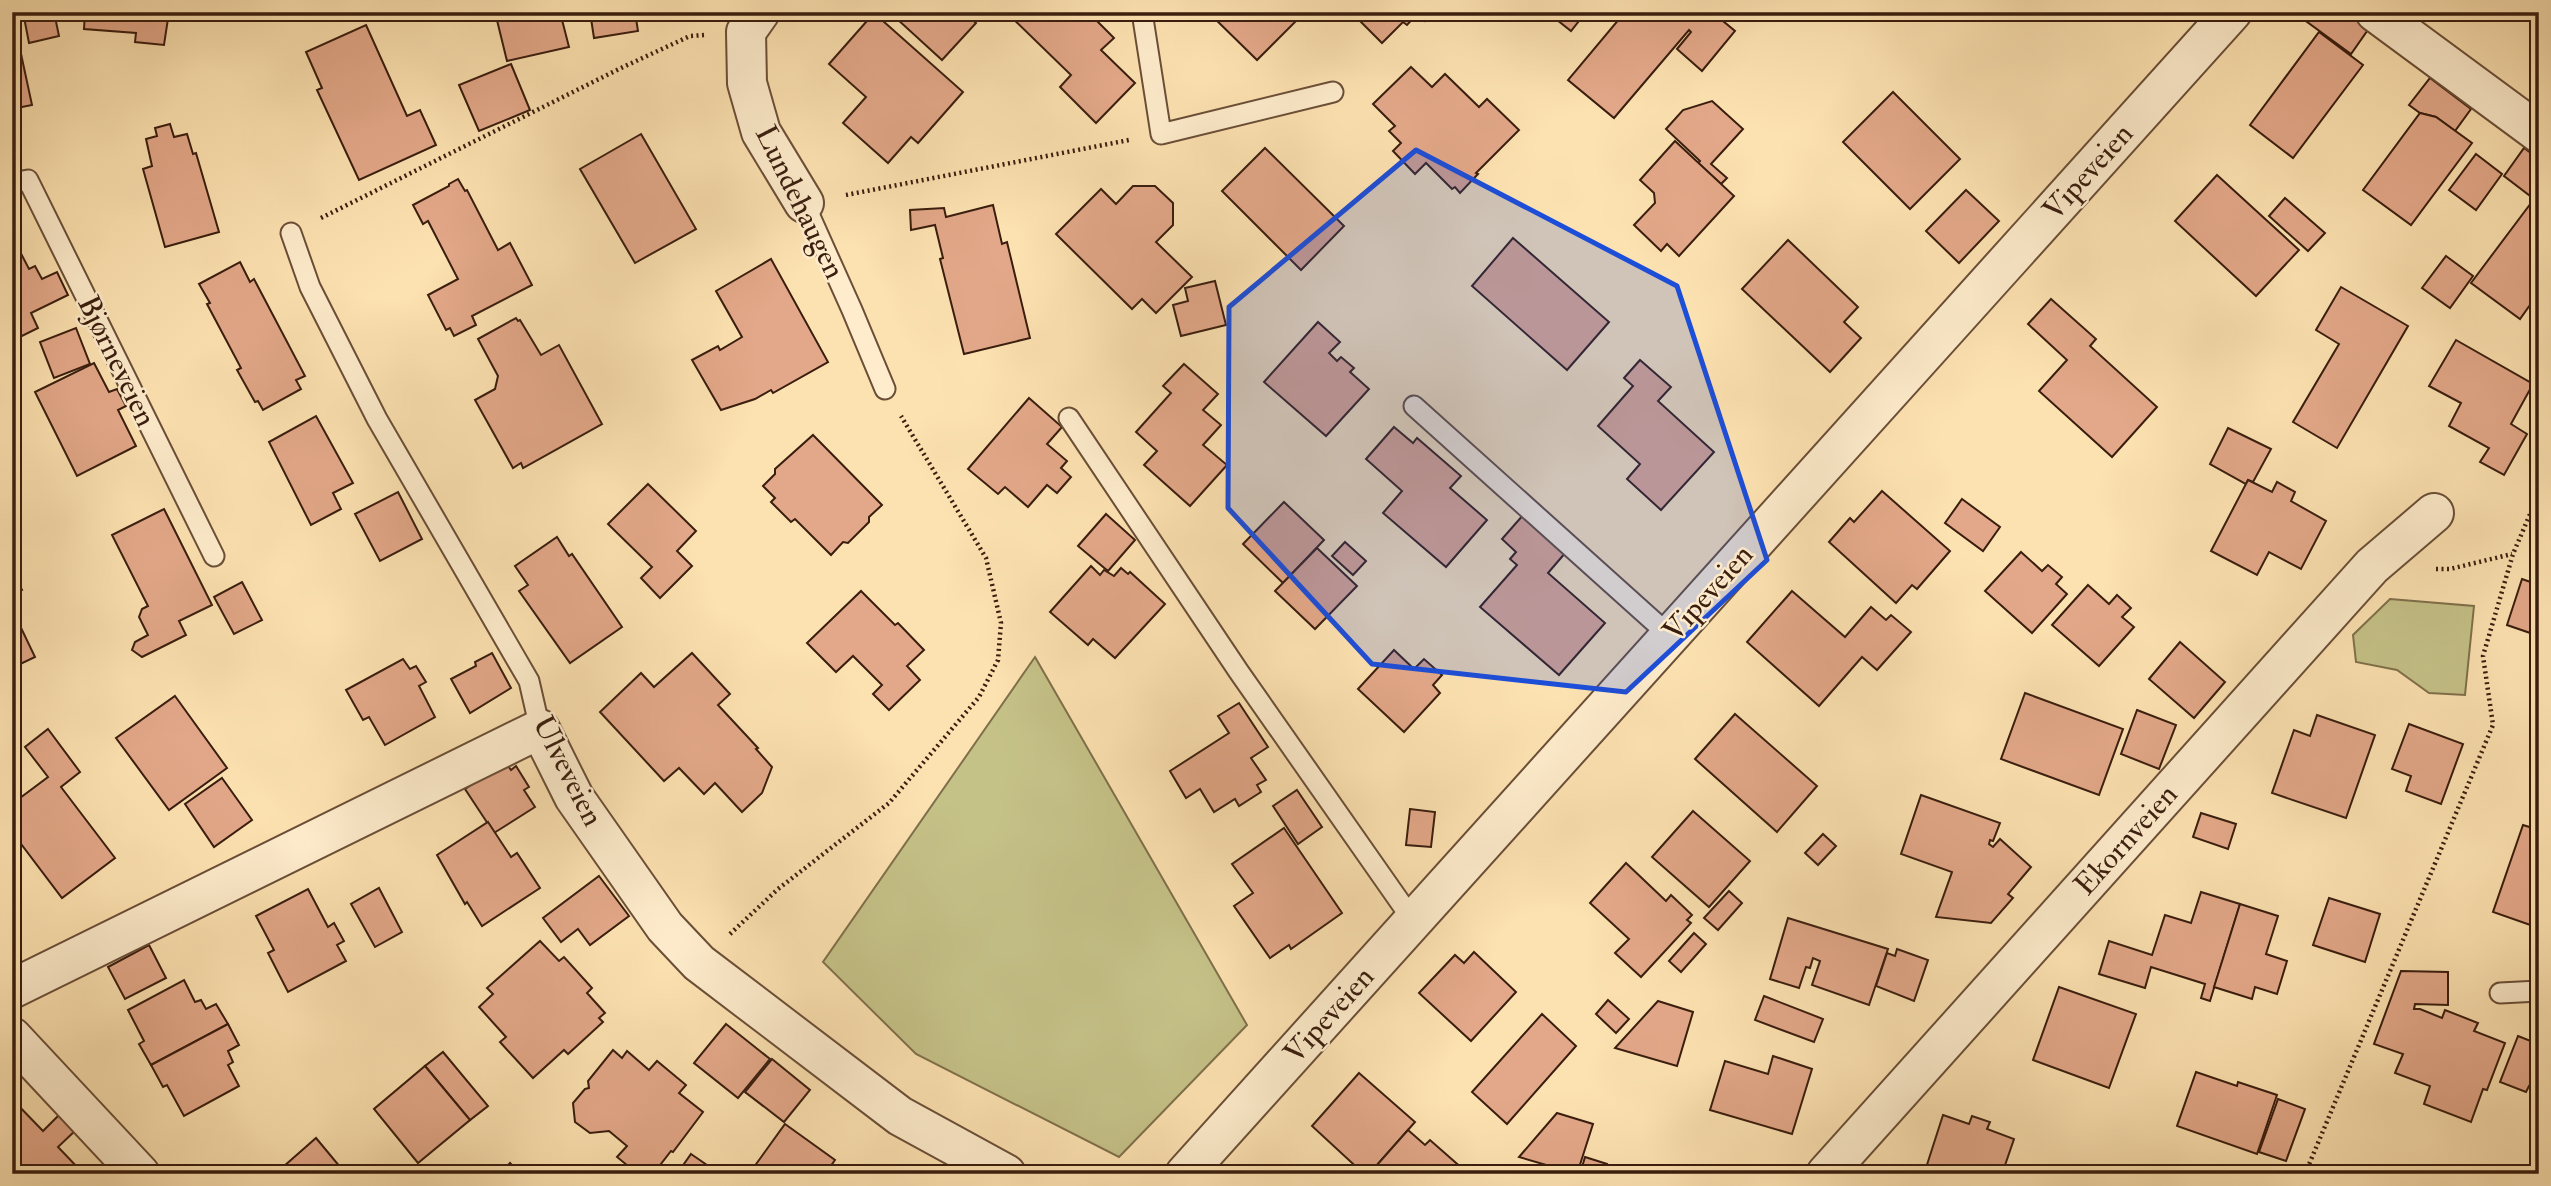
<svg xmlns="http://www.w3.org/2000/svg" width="2551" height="1186" viewBox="0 0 2551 1186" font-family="'IM FELL Double Pica',serif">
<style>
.green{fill:#c5c288;stroke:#7f704b;stroke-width:2}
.building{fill:#e3a889;stroke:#391d0e;stroke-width:2}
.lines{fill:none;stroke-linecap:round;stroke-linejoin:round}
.lane-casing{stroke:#6a4e37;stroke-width:23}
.street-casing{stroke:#6a4e37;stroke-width:42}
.path{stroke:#391d0e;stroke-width:4.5;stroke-dasharray:2 3.5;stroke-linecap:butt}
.lane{stroke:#feeccc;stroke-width:19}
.street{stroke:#feeccc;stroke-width:38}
.marked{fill:#1d4ed8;fill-opacity:0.2;stroke:#1d4ed8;stroke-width:5;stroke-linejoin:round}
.labels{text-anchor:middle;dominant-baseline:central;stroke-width:5;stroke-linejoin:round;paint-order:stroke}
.street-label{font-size:30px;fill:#391d0e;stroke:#feeccc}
</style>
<rect width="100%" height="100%" fill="#fde2b1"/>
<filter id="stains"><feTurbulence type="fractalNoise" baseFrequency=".00286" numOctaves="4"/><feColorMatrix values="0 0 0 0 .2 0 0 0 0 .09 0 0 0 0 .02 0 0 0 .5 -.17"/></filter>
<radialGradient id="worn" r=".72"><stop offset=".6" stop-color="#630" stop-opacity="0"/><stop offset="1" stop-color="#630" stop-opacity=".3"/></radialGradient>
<g class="green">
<polygon points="2390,599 2474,606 2465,695 2429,693 2397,670 2356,662 2353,635"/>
<polygon points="1035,657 1247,1025 1119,1157 916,1054 823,962"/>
</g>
<g class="building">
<polygon points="12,12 32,105 12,109"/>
<polygon points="23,12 54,12 59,36 29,43"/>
<polygon points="85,12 169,12 164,45 135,42 136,33 84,29"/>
<polygon points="495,12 560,12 569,47 507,61"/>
<polygon points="590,12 635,12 638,31 594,38"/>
<polygon points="903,12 964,12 976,23 942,60 897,19"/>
<polygon points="1006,12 1088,12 1114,38 1101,50 1135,83 1096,123 1060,87 1071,75"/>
<polygon points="1208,12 1291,12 1298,19 1257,60"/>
<polygon points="1351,12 1433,12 1425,21 1418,13 1407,25 1403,22 1382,43"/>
<polygon points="1547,12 1586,12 1571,31"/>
<polygon points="1625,12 1712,12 1735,31 1702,71 1677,49 1691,32 1689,30 1614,118 1568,80"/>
<polygon points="2302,12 2355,12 2372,24 2351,54 2299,16"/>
<polygon points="874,13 963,92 918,143 911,137 888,163 843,123 866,97 829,64"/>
<polygon points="366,25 407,116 420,110 436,145 359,180 317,90 322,88 306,52"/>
<polygon points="2319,32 2363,65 2293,158 2250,125"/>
<polygon points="511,64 530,110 479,131 459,85"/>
<polygon points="1411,67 1432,87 1445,74 1479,107 1487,99 1519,130 1476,173 1478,174 1460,193 1455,187 1452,189 1426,163 1415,174 1393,151 1401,143 1389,131 1395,126 1373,104"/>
<polygon points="2430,78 2471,109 2455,131 2436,117 2420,113 2409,105"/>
<polygon points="1893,92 1960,159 1910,209 1843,142"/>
<polygon points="1712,101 1743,129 1711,164 1727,178 1721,184 1698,163 1700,161 1666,129 1683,110"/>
<polygon points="2420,113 2436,117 2472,143 2411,225 2363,190"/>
<polygon points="170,124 174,137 187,134 193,154 196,153 219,232 165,247 143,169 152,166 146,139 157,136 155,128"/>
<polygon points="641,134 696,229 635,263 580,169"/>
<polygon points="1675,141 1734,196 1679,256 1667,244 1661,251 1634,225 1655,203 1654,193 1640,180"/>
<polygon points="1265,148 1344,226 1301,270 1222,191"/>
<polygon points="2524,148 2539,159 2539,301 2535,298 2520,319 2471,283 2534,199 2504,176"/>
<polygon points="2476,154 2502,174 2476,210 2449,190"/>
<polygon points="2217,175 2299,250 2256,296 2175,221"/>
<polygon points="458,179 465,191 467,190 498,250 510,243 532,285 472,316 476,325 454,336 450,328 446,330 428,295 458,279 428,221 423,224 413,205 449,186 449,184"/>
<polygon points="1133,186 1155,186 1173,203 1173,225 1156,242 1192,277 1156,313 1142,299 1132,309 1056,234 1101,189 1116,204"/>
<polygon points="1966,190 1999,221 1959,263 1926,231"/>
<polygon points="2285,198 2325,233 2308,251 2269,216"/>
<polygon points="993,205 1002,244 1007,242 1030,338 964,354 940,259 943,258 935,225 911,230 910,210 944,208 946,217"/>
<polygon points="12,236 29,269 35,266 42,279 57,272 68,295 31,313 38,328 12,341"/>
<polygon points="1513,238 1609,322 1567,370 1472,286"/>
<polygon points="1788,240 1858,307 1844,322 1861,338 1830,372 1742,289"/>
<polygon points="2446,256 2473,276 2450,308 2422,288"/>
<polygon points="771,259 828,362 773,393 771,390 755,399 721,410 692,360 718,346 720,350 742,337 716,291"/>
<polygon points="240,262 250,282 254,279 305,376 296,380 301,389 263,410 258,401 255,402 237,370 241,368 207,304 210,303 199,284"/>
<polygon points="1215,281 1226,325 1181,336 1173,305 1188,301 1185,288"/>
<polygon points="2341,287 2408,326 2337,448 2293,422 2339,344 2316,330"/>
<polygon points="2051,299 2096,339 2090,346 2157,407 2112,457 2039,391 2067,360 2028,324"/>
<polygon points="516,318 518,321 520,320 541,355 559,345 602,424 523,468 521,463 513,468 475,400 495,389 498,376 478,339"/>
<polygon points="1318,322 1340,342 1329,353 1337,361 1341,357 1354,368 1350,372 1369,389 1326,436 1264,382"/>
<polygon points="76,328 90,364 54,378 40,342"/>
<polygon points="2456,340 2533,384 2511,424 2527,434 2504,475 2480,462 2489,448 2449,426 2461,403 2429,386"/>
<polygon points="1640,360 1671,387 1658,401 1714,452 1661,510 1627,479 1640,464 1598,426 1633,386 1624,378"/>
<polygon points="94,363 109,392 117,389 126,406 118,410 136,446 77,476 35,392"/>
<polygon points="1184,364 1218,394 1203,410 1221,425 1203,445 1227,465 1190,506 1144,465 1157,451 1136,432 1171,393 1163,386"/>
<polygon points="1029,398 1062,427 1047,444 1067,461 1061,468 1071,477 1057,493 1047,485 1028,507 1005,487 998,494 968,469"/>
<polygon points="316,416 353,483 333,493 341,509 311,525 269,442"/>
<polygon points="1394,427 1413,443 1417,438 1461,476 1450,488 1487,520 1446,567 1383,513 1402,491 1366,459"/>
<polygon points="2228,428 2271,449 2253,482 2248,480 2246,484 2210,464"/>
<polygon points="813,435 882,505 869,517 869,522 848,543 843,542 831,555 795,519 791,522 771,502 775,498 763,486 775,474 775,469"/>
<polygon points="2248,480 2272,492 2277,482 2295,492 2291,501 2326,521 2301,569 2269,552 2257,575 2211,551"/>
<polygon points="648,484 696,531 677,551 692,566 660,598 641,578 652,567 608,524"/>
<polygon points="1882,491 1950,551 1917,589 1912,585 1896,603 1829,542 1850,518 1854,522"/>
<polygon points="398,492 422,539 380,561 355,514"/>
<polygon points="1962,499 2000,527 1983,551 1945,523"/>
<polygon points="1284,502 1324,540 1283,583 1243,544"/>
<polygon points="164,509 212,605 179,621 186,635 142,657 132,650 135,642 148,635 139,617 142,609 148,606 112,535"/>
<polygon points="1106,514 1135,540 1108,571 1078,546"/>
<polygon points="1524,514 1566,552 1548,573 1605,623 1559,675 1480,607 1517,565 1510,559 1516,552 1502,539"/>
<polygon points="557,537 569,556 572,554 622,627 570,663 519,591 528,585 515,566"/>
<polygon points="1345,542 1366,561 1353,575 1332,556"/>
<polygon points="1317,548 1357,586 1315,629 1275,591"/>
<polygon points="2021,552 2042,571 2048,565 2062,577 2056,584 2067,594 2032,633 1985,591"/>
<polygon points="1091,566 1100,575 1104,570 1114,576 1121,568 1128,574 1130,572 1165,604 1115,658 1093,639 1088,645 1050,612"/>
<polygon points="12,569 22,590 12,594"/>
<polygon points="2522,579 2539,585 2539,636 2507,625"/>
<polygon points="242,582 262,620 234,634 214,597"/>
<polygon points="2088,585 2109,604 2117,595 2131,608 2122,617 2134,627 2099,666 2052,625"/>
<polygon points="861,591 895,625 898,623 924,650 907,666 920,680 889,710 873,694 882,685 853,656 836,672 807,643"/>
<polygon points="1792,591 1845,637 1871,607 1886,620 1891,615 1911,632 1877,670 1862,657 1819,706 1747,642"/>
<polygon points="12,609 35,657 12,668"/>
<polygon points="2180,642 2225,682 2194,718 2149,679"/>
<polygon points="1394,650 1414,669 1424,659 1442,675 1433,685 1440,693 1404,732 1358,689"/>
<polygon points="492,653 511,688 470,713 451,679 476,666 475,662"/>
<polygon points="692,653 730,694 718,705 758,748 756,749 772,767 762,793 742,812 715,783 704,794 679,768 664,781 600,712 641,673 654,687"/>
<polygon points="403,659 410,669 416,666 426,682 419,686 435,717 385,745 369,717 363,720 346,690"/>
<polygon points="2025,693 2123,729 2099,795 2001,759"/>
<polygon points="175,696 227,768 169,810 116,738"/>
<polygon points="1239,703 1268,747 1251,758 1266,780 1257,785 1261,792 1239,806 1235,799 1214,812 1200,789 1186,798 1170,771 1229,733 1218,716"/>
<polygon points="2137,710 2176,725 2159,769 2121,754"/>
<polygon points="1735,714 1817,786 1777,832 1695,759"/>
<polygon points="2317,715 2375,735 2346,818 2272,793 2294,730 2310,736"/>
<polygon points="2409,724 2463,744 2441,804 2406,791 2411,776 2392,769"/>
<polygon points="48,729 80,772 61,787 115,858 62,898 12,832 12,804 48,777 25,747"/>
<polygon points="506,763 511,770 516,766 529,787 524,790 535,807 494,833 465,789"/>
<polygon points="222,778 252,820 214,847 185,804"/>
<polygon points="1297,790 1322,827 1298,844 1273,806"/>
<polygon points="1921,795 2000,823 1993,841 1990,840 1989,844 1993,847 2000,839 2031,867 2008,894 2013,898 1991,923 1936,917 1952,872 1901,854"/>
<polygon points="1410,809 1435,812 1431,847 1406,845"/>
<polygon points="1693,811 1750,861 1709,907 1652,857"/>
<polygon points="2201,813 2236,824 2228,849 2193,837"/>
<polygon points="488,822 511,857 517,853 540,888 482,926 467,902 465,904 437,855"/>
<polygon points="2523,825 2539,830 2539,928 2493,912"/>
<polygon points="1284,828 1342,913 1291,949 1289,945 1270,958 1234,906 1253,893 1232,864"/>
<polygon points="1823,834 1836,846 1818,865 1805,853"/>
<polygon points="1626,863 1666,901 1671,895 1692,915 1687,920 1691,923 1641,977 1615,953 1629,939 1590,903"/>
<polygon points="599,876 629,916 590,945 578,929 561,942 543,918"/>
<polygon points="379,888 402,932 375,947 351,904"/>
<polygon points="308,889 328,927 334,923 344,941 337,945 346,961 288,992 268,953 274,950 256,916"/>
<polygon points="1729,891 1742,903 1718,930 1704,918"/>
<polygon points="2201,892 2240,904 2210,1001 2201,998 2205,984 2151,967 2145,988 2099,974 2109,941 2152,955 2165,915 2191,923"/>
<polygon points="2329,898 2380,914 2365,962 2313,945"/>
<polygon points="2240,904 2278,916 2266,954 2287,961 2277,994 2255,987 2252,999 2214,987"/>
<polygon points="1788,918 1888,949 1869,1005 1812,985 1820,961 1813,958 1810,968 1806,967 1799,988 1770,979"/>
<polygon points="1694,933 1706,944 1681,972 1669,961"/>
<polygon points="540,941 559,961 564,957 592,988 587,993 605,1013 599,1018 603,1022 568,1054 564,1050 533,1078 500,1042 506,1037 479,1007 493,994 487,988"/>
<polygon points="149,945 166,978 125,999 108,967"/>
<polygon points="1897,949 1928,960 1914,1001 1876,986 1887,953 1895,956"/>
<polygon points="1474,952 1516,992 1471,1041 1419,993 1455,955 1464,963"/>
<polygon points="2401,971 2448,972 2448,1005 2415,1004 2414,1009 2420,1009 2442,1018 2445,1010 2478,1023 2474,1031 2505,1043 2487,1090 2483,1089 2471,1122 2424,1104 2430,1086 2395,1073 2403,1054 2374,1044"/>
<polygon points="184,980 195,1002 201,1000 206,1009 216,1004 228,1024 151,1065 139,1044 144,1041 128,1010"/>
<polygon points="2059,987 2136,1014 2109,1088 2033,1060"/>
<polygon points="1764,996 1823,1019 1814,1042 1755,1020"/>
<polygon points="1608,1000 1629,1019 1616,1033 1596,1014"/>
<polygon points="1658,1001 1693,1012 1677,1066 1615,1048"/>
<polygon points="1542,1014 1576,1046 1507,1124 1472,1092"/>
<polygon points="228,1024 239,1045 228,1051 233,1062 228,1065 239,1086 184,1116 167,1085 163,1087 151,1065"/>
<polygon points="726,1024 770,1059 738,1098 694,1063"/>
<polygon points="2518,1036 2538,1044 2539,1041 2539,1090 2529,1086 2526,1092 2500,1082"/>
<polygon points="613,1050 622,1058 627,1051 649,1070 657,1061 686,1085 679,1093 703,1112 673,1152 671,1151 657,1169 652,1165 644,1174 638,1174 617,1157 627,1146 609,1131 590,1133 575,1122 573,1103 585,1089 589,1088 588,1081"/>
<polygon points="443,1052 488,1106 470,1120 425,1066"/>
<polygon points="1773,1056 1812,1069 1792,1134 1710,1110 1725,1061 1768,1074"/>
<polygon points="772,1059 810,1090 784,1122 745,1092"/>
<polygon points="425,1066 470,1120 418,1163 374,1109"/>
<polygon points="2196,1072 2237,1086 2238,1082 2277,1095 2257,1154 2177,1126"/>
<polygon points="1359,1073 1415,1122 1369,1174 1364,1174 1312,1126"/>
<polygon points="12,1099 43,1131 61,1113 77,1129 58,1147 81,1171 78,1174 12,1174"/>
<polygon points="2278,1099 2305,1109 2286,1161 2259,1152"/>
<polygon points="1557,1113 1593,1124 1577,1174 1519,1157"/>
<polygon points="1943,1115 1969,1124 1972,1116 1990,1122 1987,1129 2014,1139 2002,1174 1932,1174 1925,1171"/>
<polygon points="785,1124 835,1160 825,1174 763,1174 754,1167"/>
<polygon points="1408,1130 1425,1145 1430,1140 1464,1170 1461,1174 1369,1174"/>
<polygon points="316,1138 346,1174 275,1174"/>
<polygon points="691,1154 720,1174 677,1174"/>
<polygon points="1585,1157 1607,1164 1605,1170 1618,1174 1580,1174"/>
<polygon points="510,1163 521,1174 500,1174"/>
</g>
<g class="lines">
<defs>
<g id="lane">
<polyline points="1142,12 1161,134 1333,92"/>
<polyline points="12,183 28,180 214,556"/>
<polyline points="804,203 852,310 885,389"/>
<polyline points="291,233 310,287 377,419 529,681 540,729"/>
<polyline points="1414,406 1670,636"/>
<polyline points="1069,418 1239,672 1414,922"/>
<polyline points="2500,993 2539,991"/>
</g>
<g id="street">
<polyline points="760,12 746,32 747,83 761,132 804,203"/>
<polyline points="2375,12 2539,133"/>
<polyline points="12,989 540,729 574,797 665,927 699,963 900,1116 1006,1174"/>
<polyline points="12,1037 140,1174"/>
<polyline points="1185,1174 2232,12"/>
<polyline points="1826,1174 2372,566 2434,513"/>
</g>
</defs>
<use href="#lane" class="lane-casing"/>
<use href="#street" class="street-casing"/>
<g class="path">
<polyline points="846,195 1129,140"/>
<polyline points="321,218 621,68 690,36 704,35"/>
<polyline points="2436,569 2450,569 2512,554"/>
<polyline points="730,934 778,889 889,803 979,697 998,660 1001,623 986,558 901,416"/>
<polyline points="2305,1174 2493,725 2483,656 2513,554 2539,493"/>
</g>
<use href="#lane" class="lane"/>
<use href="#street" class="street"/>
</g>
<path class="marked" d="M 1416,150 L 1677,286 L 1767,560 L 1626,692 L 1372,664 L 1228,508 L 1229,307 Z"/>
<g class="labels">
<g class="street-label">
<text transform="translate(2088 172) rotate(-48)">Vipeveien</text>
<text transform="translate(800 202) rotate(64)">Lundehaugen</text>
<text transform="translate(117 361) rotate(64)">Bjørneveien</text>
<text transform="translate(1708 593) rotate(-48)">Vipeveien</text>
<text transform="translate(568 771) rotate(63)">Ulveveien</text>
<text transform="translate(2126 840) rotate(-48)">Ekornveien</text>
<text transform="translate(1329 1015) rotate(-48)">Vipeveien</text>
</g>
</g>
<rect width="2551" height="1186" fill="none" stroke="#fde2b1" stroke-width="42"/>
<rect x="14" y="14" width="2523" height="1158" fill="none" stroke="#391d0e" stroke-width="3.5"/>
<rect x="21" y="21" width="2509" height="1144" fill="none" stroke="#391d0e" stroke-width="2"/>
<rect width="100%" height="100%" filter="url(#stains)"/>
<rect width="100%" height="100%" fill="url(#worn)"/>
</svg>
